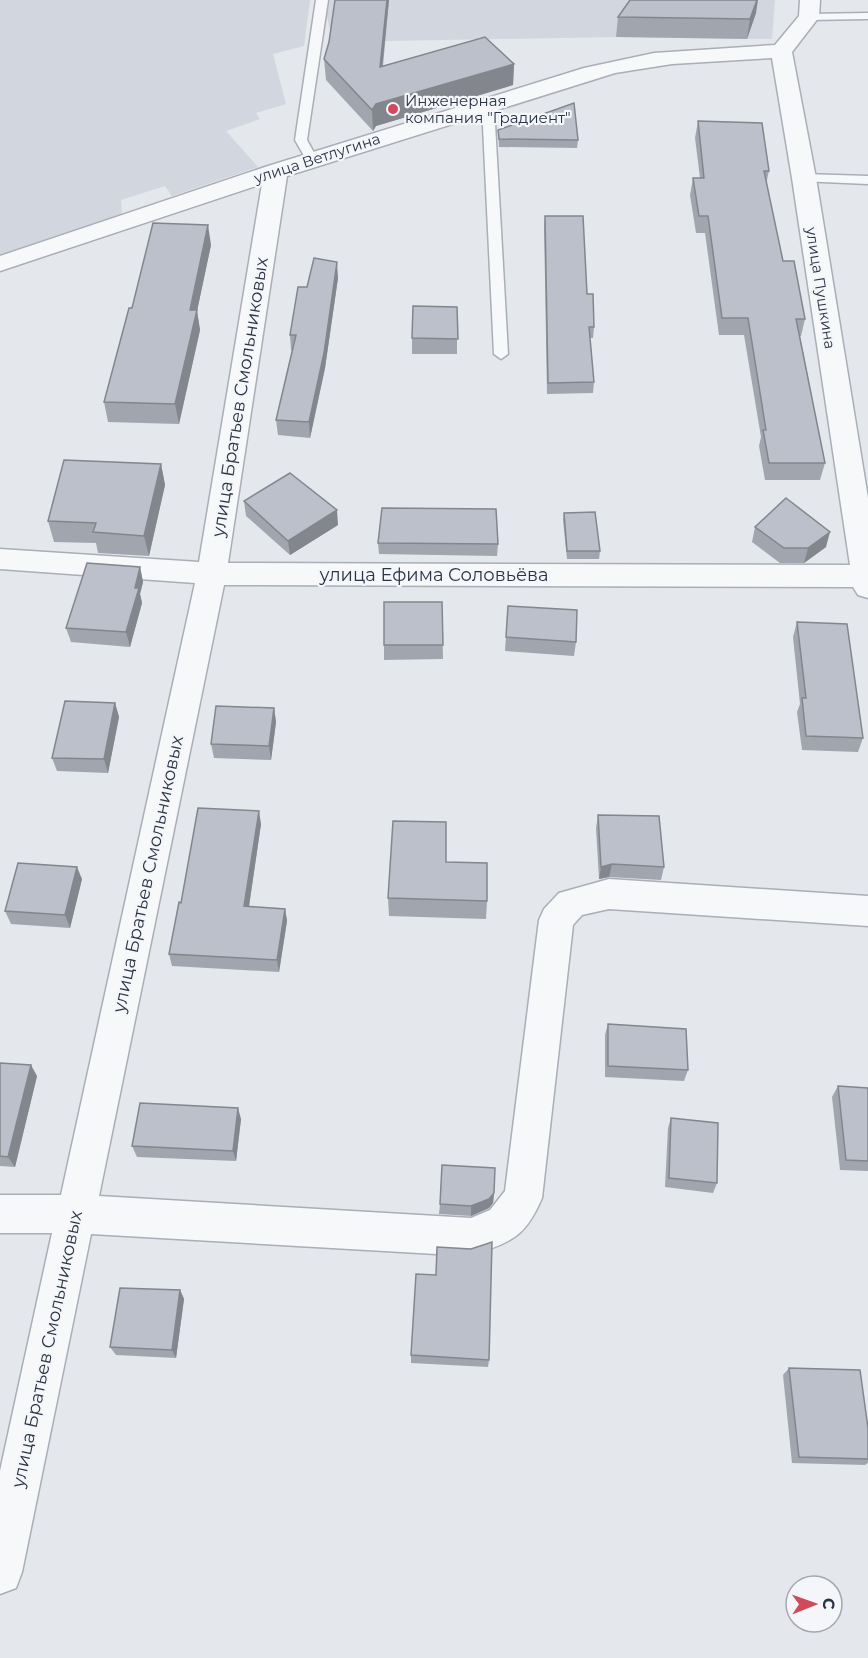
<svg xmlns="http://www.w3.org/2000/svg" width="868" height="1658" viewBox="0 0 868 1658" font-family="Montserrat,sans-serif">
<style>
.built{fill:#d2d6de}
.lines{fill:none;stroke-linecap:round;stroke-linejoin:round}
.lane-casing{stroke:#a9aeb7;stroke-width:3}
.street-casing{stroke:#a9aeb7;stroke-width:3}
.lane{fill:#f7f8fa;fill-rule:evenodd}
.street{fill:#f7f8fa;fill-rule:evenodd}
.wall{fill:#a1a5ae}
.shaded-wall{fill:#83868d}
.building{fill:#bbc0ca;stroke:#83868d;stroke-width:1.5}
.poi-dot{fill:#d1495b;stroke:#f4f6f9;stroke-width:2}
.labels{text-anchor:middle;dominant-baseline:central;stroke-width:4.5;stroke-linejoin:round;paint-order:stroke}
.far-poi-label{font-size:15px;fill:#2b3445;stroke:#f4f6f9;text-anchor:start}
.far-street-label{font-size:15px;fill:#2b3445;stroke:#f4f6f9}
.street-label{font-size:18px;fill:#2b3445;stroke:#f4f6f9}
</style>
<rect width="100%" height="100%" fill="#e4e7ec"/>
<g class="built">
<polygon points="0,0 310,0 304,46 273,54 286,104 256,113 260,119 226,131 258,167 172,196 165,186 121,200 122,217 0,256"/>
<polygon points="323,0 775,0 772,39 616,37 333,42"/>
</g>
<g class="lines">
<defs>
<g id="lane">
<polygon points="316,0 328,0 307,140 317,158 311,162 307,161 295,140"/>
<polygon points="868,13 868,19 809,20 803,17 809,14"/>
<polygon points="488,102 494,106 508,354 501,359 494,354 482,106"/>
<polygon points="804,174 868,176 868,184 800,181 798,178"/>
</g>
<path id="street" d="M 800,0 L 820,0 L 819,17 L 792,52 L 816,178 L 868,498 L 868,598 L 858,595 L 853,587 L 224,585 L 99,1196 L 471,1218 L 490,1210 L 505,1191 L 539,920 L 544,909 L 559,893 L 609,879 L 868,896 L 868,926 L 609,909 L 582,915 L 573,925 L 542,1198 C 524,1240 510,1241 471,1256 L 91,1234 L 22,1572 L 16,1588 L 0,1594 L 0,1471 L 52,1233 L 0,1233 L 0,1195 L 61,1195 L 195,583 L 0,569 L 0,549 L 199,562 L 262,184 L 0,271 L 0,256 L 268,166 L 584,68 L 654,53 L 775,45 L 799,16 ZM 772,58 L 792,178 L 850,565 L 228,563 L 287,176 L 615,73 L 672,64 Z"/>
</defs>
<use href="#lane" class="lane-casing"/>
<use href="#street" class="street-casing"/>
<use href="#lane" class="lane"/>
<use href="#street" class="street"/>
</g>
<g class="wall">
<polygon points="335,0 389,0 383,66 514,64 513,85 376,126 373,131 326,80 324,59 329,42"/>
<polygon points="756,13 747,39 616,37 618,17"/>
<polygon points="698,121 769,171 766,184 783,261 805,319 801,336 800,336 825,463 820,480 765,480 759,446 761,437 744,335 719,335 705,233 696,233 690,195 693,178 700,178 695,138"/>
<polygon points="498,130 578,140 577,148 499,147"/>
<polygon points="545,216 587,294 594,327 593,338 590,338 594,382 593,393 547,394 544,227"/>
<polygon points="211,245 197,311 200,330 179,424 108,422 104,402 132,308"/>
<polygon points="338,278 325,368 310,438 278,435 276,420 292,350 291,350 290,335 307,287"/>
<polygon points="457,307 457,354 412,354 412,338"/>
<polygon points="161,464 165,485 149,556 98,553 96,543 54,542 48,521"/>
<polygon points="244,501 338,525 290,555 246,516"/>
<polygon points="564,513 600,551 599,559 567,559 563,520"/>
<polygon points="755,527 826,547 804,563 780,563 752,542"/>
<polygon points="378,543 498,544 497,556 379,554"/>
<polygon points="140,567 143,582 140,594 142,603 130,647 71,642 66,628"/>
<polygon points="442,602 443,659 384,660 384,645"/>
<polygon points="508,606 576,642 574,656 505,651"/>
<polygon points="797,622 863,738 858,752 802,750 797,712 800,704 793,637"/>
<polygon points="115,703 119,717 108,773 57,771 52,758"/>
<polygon points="274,708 276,722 271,760 214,758 211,744"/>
<polygon points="598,815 664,867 661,880 609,877 599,879 596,828"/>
<polygon points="261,824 249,907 285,909 287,921 279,972 172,966 169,954 181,903"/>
<polygon points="82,879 70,928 11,924 5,911"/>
<polygon points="388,898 487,901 486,919 389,916"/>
<polygon points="608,1024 688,1070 684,1081 605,1077 605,1035"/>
<polygon points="0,1063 37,1076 15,1167 0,1166"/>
<polygon points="838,1086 868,1088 868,1171 840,1170 832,1097"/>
<polygon points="671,1118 717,1183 713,1193 665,1187 668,1128"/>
<polygon points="241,1119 236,1161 137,1157 132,1146"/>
<polygon points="494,1193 493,1203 489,1208 471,1216 439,1214 440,1204"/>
<polygon points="436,1275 489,1360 488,1367 411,1363 411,1355"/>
<polygon points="180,1290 184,1299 176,1358 116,1355 110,1347"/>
<polygon points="789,1368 868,1428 868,1463 865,1465 792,1463 783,1375"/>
</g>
<g class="shaded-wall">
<polygon points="387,0 389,0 380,88 380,67"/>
<polygon points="757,0 758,0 756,13 747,39 750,19"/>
<polygon points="514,64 513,85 376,126 373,131 372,110 376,104"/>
<polygon points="208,225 211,245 197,311 200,330 179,424 175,404 190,310"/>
<polygon points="337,262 338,278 325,368 310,438 309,422"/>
<polygon points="161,464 165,485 149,556 144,536"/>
<polygon points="337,510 338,525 290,555 288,541"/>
<polygon points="830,532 826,547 804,563 808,548"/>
<polygon points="140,567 143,582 140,594 142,603 130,647 126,632"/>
<polygon points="115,703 119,717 108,773 104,759"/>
<polygon points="274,708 276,722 271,760 269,746"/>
<polygon points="259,811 261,824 247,919 244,906"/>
<polygon points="612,864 609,877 599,879 601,867"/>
<polygon points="77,867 82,879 70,928 65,915"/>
<polygon points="285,909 287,921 279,972 277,960"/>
<polygon points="31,1065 37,1076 15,1167 8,1157"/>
<polygon points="238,1108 241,1119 236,1161 233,1151"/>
<polygon points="494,1193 493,1203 489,1208 471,1216 471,1206"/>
<polygon points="180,1290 184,1299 176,1358 172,1350"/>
</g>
<g class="building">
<polygon points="335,0 387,0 380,67 485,37 514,64 376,104 372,110 324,59 329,42"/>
<polygon points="630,0 757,0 750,19 618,17"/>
<polygon points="574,103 578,140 499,139 498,130"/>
<polygon points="698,121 762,123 769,171 764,171 783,261 794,261 805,319 796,319 825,463 769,463 763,430 766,430 748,318 722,318 708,216 699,216 693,178 704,178"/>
<polygon points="545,216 583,216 587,294 593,294 594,327 589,327 594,382 548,383"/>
<polygon points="153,223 208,225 190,310 197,310 175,404 104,402 129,308 132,308"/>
<polygon points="314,258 337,262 324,353 309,422 276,420 296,335 290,335 298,287 307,287"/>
<polygon points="413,306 457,307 458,339 412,338"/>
<polygon points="64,460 161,464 144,536 93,532 96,523 48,521"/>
<polygon points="290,473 337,510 288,541 244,501"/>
<polygon points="786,498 830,532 808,548 784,548 755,527"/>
<polygon points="382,508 496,509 498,544 378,543"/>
<polygon points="595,512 600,551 567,551 564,513"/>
<polygon points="87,563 140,567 135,588 139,588 126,632 66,628"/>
<polygon points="384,602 442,602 443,645 384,645"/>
<polygon points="508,606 577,610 576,642 506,637"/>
<polygon points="797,622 847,624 863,738 806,736 802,698 806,698"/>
<polygon points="65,701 115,703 104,759 52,758"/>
<polygon points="216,706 274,708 269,746 211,744"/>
<polygon points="198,808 259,811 244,906 285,909 277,960 169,954 179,902 181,903"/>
<polygon points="598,815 659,816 664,867 612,864 601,867"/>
<polygon points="393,821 446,822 446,862 487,863 487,901 388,898"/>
<polygon points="18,863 77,867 65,915 5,911"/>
<polygon points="608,1024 686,1029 688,1070 608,1066"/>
<polygon points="0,1063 31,1065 8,1157 0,1156"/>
<polygon points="838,1086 868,1088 868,1161 846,1160"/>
<polygon points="140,1103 238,1108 233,1151 132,1146"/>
<polygon points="671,1118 718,1123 717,1183 669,1178"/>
<polygon points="442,1165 495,1168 494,1193 489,1199 471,1206 440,1204"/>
<polygon points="492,1242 489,1360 411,1355 416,1274 436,1275 437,1247 471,1249"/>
<polygon points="120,1288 180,1290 172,1350 110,1347"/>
<polygon points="789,1368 860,1370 868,1428 868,1459 799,1457"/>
</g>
<circle class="poi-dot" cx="393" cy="109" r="6"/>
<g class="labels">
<g class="far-poi-label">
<text x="405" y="100">Инженерная<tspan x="405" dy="17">компания "Градиент"</tspan></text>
</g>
<g class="far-street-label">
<text transform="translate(317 158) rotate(-18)">улица Ветлугина</text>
<text transform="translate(821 288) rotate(81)">улица Пушкина</text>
</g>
<g class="street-label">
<text transform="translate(240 397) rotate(-81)">улица Братьев Смольниковых</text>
<text x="434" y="575">улица Ефима Соловьёва</text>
<text transform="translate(148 874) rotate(-78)">улица Братьев Смольниковых</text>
<text transform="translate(47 1349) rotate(-78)">улица Братьев Смольниковых</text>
</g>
</g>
<g transform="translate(814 1604) rotate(89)"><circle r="28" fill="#f4f6f9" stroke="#a4a8b1" stroke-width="1.5"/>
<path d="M0-4.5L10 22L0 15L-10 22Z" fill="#d1495b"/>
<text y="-9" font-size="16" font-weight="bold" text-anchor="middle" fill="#2b3445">С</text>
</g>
</svg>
